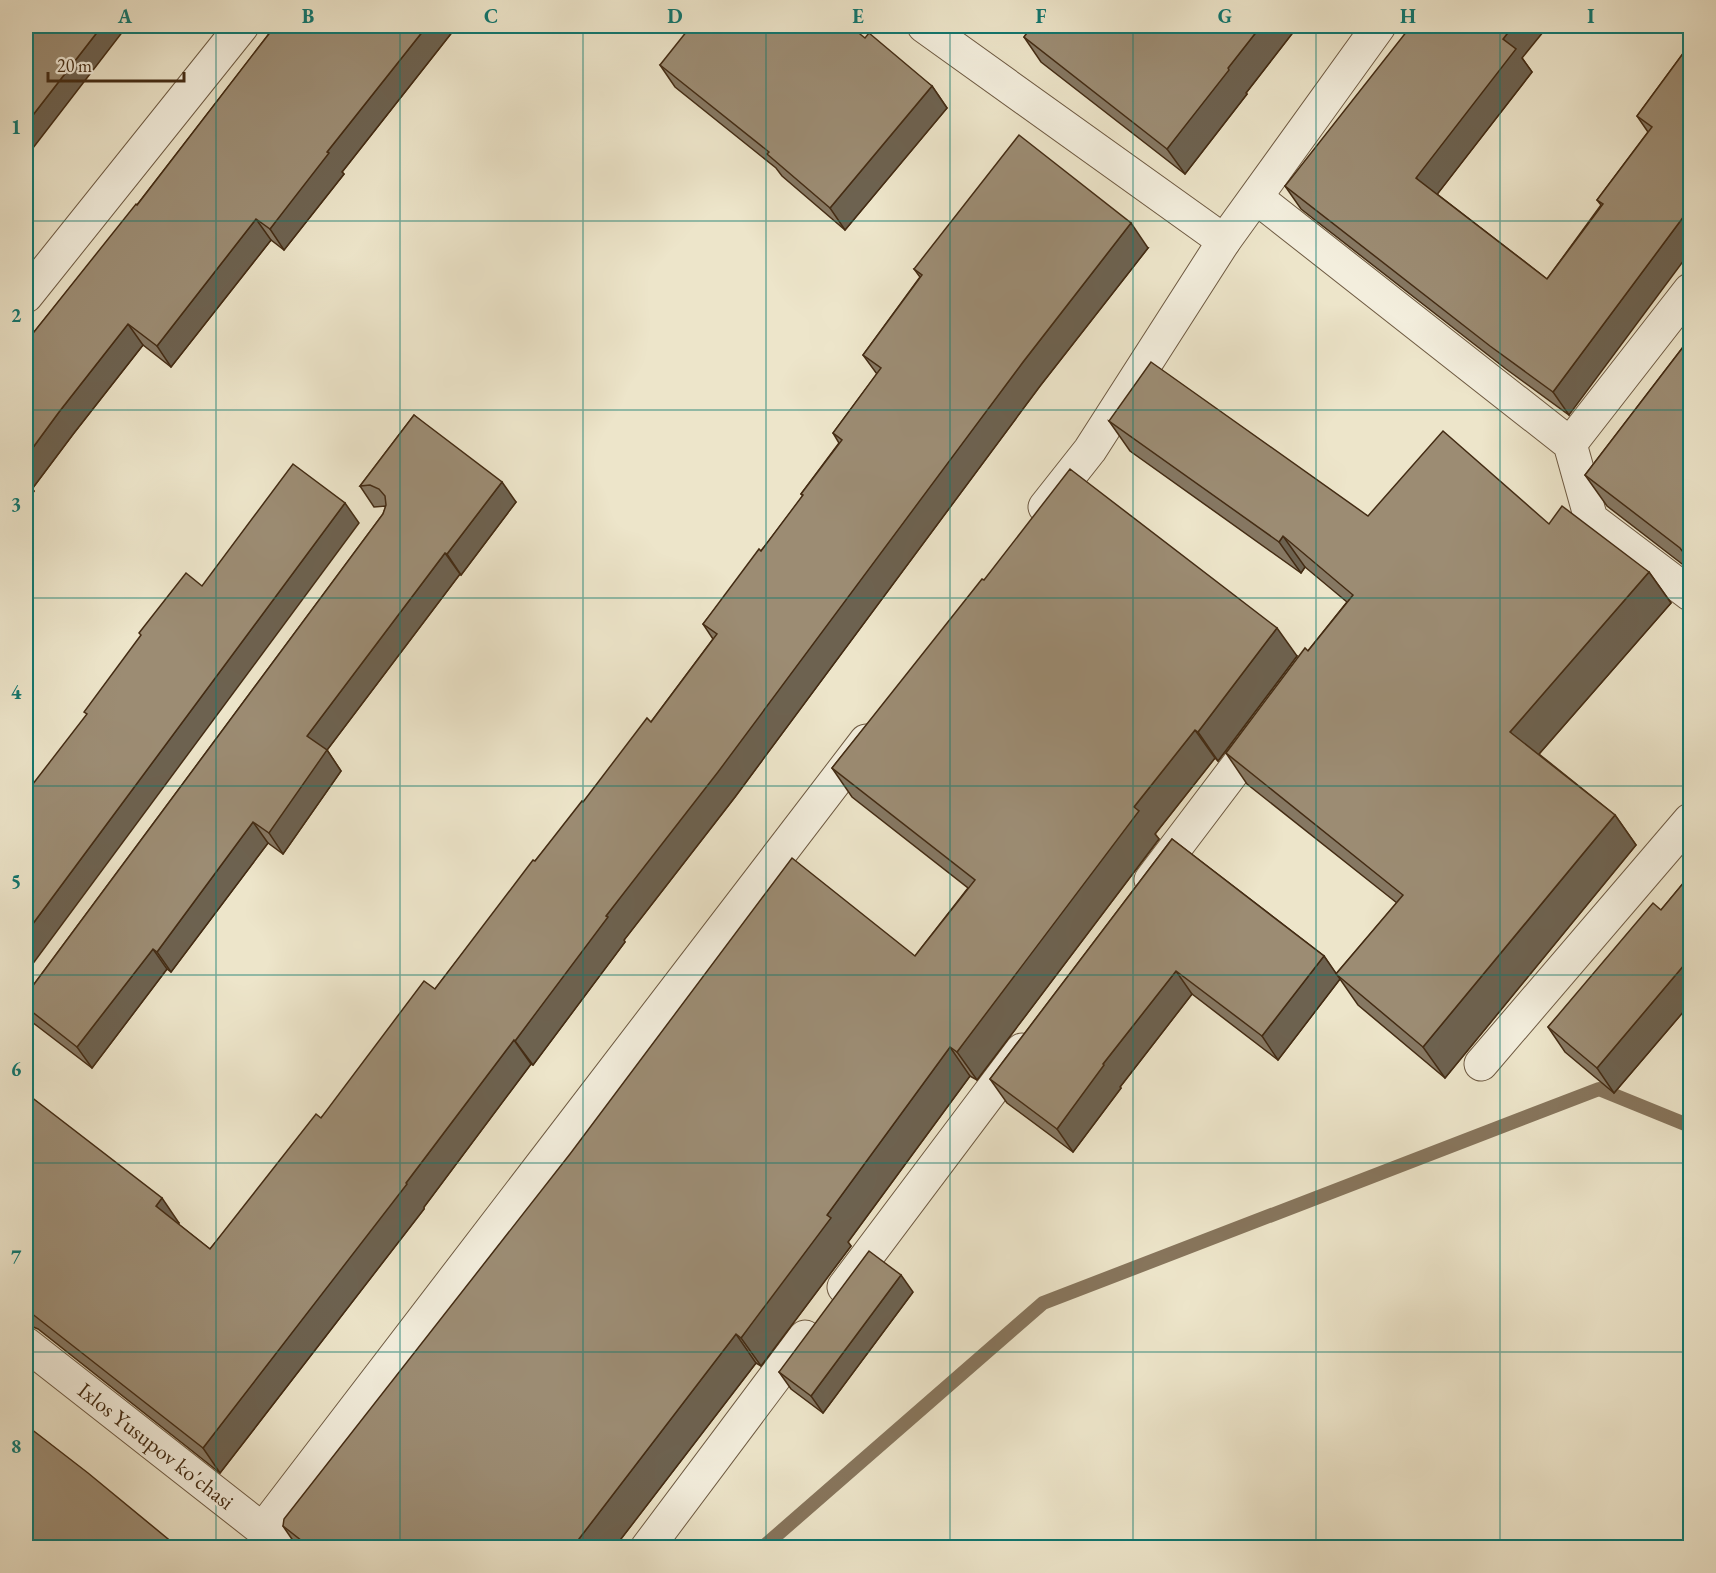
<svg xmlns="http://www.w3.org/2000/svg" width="1716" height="1573" viewBox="0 0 1716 1573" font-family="'EB Garamond',serif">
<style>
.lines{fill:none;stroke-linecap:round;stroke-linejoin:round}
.stream{stroke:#87755c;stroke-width:14}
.minor-casing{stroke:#6e5a42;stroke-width:35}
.minor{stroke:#f3eedd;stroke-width:33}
.wall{fill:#867863;stroke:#442c14;stroke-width:1.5}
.shaded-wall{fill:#6d6250;stroke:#442c14;stroke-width:1.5}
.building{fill:#9c8c73;stroke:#442c14;stroke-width:1.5}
.grid{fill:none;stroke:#0f766e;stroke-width:1.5;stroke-opacity:0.55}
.labels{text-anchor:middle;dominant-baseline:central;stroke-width:5;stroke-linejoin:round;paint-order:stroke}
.street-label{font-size:22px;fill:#442c14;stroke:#f3eedd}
.neatline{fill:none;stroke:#0f766e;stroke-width:2}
.grid-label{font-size:20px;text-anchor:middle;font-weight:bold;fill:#0f766e}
</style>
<rect width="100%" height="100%" fill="#ede5ca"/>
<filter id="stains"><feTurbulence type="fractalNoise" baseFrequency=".00333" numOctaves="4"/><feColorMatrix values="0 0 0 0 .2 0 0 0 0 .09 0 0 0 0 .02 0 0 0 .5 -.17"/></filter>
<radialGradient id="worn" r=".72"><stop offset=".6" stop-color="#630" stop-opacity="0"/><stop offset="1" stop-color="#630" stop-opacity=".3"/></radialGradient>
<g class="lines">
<polyline class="stream" points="762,1548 1043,1303 1599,1089 1690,1126"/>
<defs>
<g id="minor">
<polyline points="924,26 1224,241"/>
<polyline points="1257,198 1570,444 1591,519 1690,594"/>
<polyline points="26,296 242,26"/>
<polyline points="1570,444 1690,290"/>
<polyline points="1045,507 1090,450 1224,241 1379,26"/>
<polyline points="1151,880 1263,732"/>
<polyline points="1481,1064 1690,820"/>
<polyline points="844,1287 1022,1050"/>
<polyline points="26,1344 286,1548"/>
<polyline points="263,1529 866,741"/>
<polyline points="647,1548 805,1337"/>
</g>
</defs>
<use href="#minor" class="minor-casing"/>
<use href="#minor" class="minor"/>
</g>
<g class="wall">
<polygon points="275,26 457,26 342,172 344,174 284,250 271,240 171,367 143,345 74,433 32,489 34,491 26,503 26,342 137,205"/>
<polygon points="1032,26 1298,26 1246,93 1247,94 1185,174 1041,62 1024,37"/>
<polygon points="865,38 932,86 947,108 845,230 782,176 776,168 675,87 660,65"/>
<polygon points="1690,44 1569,415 1506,369 1301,209 1285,186 1522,58 1532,72 1437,194 1547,279 1601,205 1597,200 1648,132 1637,116"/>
<polygon points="1148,248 1040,386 735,797 624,940 625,942 533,1065 531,1064 424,1207 424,1209 220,1473 38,1329 26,1324 26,1093 179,1223 178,1224 210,1249 321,1118 435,989 535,861 651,722 713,639 703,624 761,551 803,496 801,494 839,443 833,433 877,374 863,355 920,277 914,269"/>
<polygon points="1690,338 1690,575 1686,569 1686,567 1607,506 1585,475"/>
<polygon points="414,415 516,502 461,575 460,574 327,750 341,771 283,854 268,843 171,972 167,969 92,1068 32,1022 26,1013 26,995 383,514 386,506 374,507 360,486"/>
<polygon points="1109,421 1368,516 1549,524 1649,572 1671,603 1539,754 1615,815 1636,845 1445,1078 1358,1005 1340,979 1278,1060 1192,994 1120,1087 1121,1088 1073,1152 1007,1103 990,1079 1172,839 1324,956 1336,974 1397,903 1247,784 1226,753 1347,602 1305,567 1301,573 1130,451"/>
<polygon points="984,580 1297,656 1218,761 1215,758 1155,834 1159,839 977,1080 970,1076 848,1242 851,1246 761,1366 756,1363 614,1548 298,1548 283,1526 915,956 968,888 852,797 832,768"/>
<polygon points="1690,875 1690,1004 1614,1093 1565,1052 1548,1027 1661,910"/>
<polygon points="913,1292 823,1413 791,1389 779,1372"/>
</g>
<g class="shaded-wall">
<polygon points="102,26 127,26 26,157 26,124"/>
<polygon points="427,26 457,26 342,172 344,174 284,250 270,229 327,152"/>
<polygon points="1261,26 1298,26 1246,93 1247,94 1185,174 1167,149 1228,68"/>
<polygon points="1513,26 1548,26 1522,58 1532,72 1432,201 1416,178 1503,39"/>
<polygon points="932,86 947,108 845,230 830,208"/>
<polygon points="1690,208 1690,252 1569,415 1553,392"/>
<polygon points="256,219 271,240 171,367 157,346"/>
<polygon points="1131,223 1148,248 1040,386 735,797 624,940 625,942 533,1065 515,1041 606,916 1023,362"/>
<polygon points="128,324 143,345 74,433 32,489 34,491 26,503 26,457 59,412"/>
<polygon points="502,482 516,502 461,575 447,554"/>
<polygon points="345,503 359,523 26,973 26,933"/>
<polygon points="1283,536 1305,567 1301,573 1279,542"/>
<polygon points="445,553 460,574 327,750 341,771 283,854 269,833 307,736"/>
<polygon points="1649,572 1671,603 1532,762 1510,732"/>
<polygon points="1277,628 1297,656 1218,761 1198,732"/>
<polygon points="1195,730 1215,758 1155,834 1159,839 977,1080 957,1052 1134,807"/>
<polygon points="1615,815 1636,845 1445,1078 1423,1047"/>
<polygon points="253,822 268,843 171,972 157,952"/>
<polygon points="153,949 167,969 92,1068 77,1047"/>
<polygon points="1324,956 1340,979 1278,1060 1262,1036"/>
<polygon points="1690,958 1690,1004 1614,1093 1597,1068"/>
<polygon points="1176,971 1192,994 1120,1087 1121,1088 1073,1152 1057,1129 1103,1064"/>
<polygon points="514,1040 531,1064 424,1207 424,1209 220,1473 203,1448 406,1183"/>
<polygon points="950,1047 970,1076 848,1242 851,1246 761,1366 741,1338 827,1215"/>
<polygon points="162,1198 179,1223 173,1231 156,1206"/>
<polygon points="901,1275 913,1292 823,1413 811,1396"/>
<polygon points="736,1334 756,1363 614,1548 572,1548"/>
</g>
<g class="building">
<polygon points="26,26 102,26 26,124"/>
<polygon points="275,26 427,26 327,152 329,153 270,229 256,219 157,346 128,324 59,412 26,457 26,342 136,204 137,205"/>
<polygon points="691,26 850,26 865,38 869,33 932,86 830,208 767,154 769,152 660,65"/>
<polygon points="1032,26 1261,26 1228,68 1229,70 1167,149 1024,37"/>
<polygon points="1411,26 1513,26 1503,39 1516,49 1416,178 1547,279 1603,204 1597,200 1652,127 1637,116 1690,44 1690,208 1553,392 1490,346 1285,186"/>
<polygon points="1019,135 1131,223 1023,362 718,772 606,916 608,917 515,1041 514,1040 406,1183 407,1184 203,1448 26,1309 26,1093 162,1198 156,1206 210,1249 316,1114 321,1118 424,981 435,989 533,860 535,861 582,801 583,802 647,718 651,722 717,634 703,624 759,549 761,551 803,495 801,494 842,440 833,433 881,368 863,355 922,275 914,269"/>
<polygon points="1690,338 1690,572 1686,569 1686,556 1680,548 1585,475"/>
<polygon points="1151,362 1368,516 1443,431 1549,524 1562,506 1649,572 1510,732 1615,815 1423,1047 1336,974 1403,895 1226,753 1305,648 1308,651 1353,595 1283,536 1279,542 1109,421"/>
<polygon points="414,415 502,482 447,554 445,553 307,736 327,750 269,833 253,822 157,952 153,949 77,1047 26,1007 26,995 383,514 386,505 385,496 379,489 370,485 360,486"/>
<polygon points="293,464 345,503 26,933 26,790 27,788 29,789 87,714 84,712 141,635 139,633 186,573 202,586"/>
<polygon points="1070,469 1277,628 1198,732 1195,730 1134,807 1139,811 957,1052 950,1047 827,1215 831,1218 741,1338 736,1334 572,1548 311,1548 283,1526 284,1519 570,1154 792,858 915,956 975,880 832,768 982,579 984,580"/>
<polygon points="1172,839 1324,956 1262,1036 1176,971 1103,1064 1104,1065 1057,1129 990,1079"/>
<polygon points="1690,875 1690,958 1597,1068 1548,1027 1653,903 1661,910"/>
<polygon points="869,1251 901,1275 811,1396 779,1372"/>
<polygon points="26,1425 88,1473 179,1548 26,1548"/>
</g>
<path class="grid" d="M 216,26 L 216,1548M 400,26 L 400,1548M 583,26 L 583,1548M 766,26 L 766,1548M 950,26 L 950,1548M 1133,26 L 1133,1548M 1316,26 L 1316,1548M 1500,26 L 1500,1548M 26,221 L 1690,221M 26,410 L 1690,410M 26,598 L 1690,598M 26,786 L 1690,786M 26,975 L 1690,975M 26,1163 L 1690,1163M 26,1352 L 1690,1352"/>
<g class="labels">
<g class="street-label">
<text transform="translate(156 1446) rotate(38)">Ixlos Yusupov ko'chasi</text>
</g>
</g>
<rect width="1716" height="1573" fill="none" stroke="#ede5ca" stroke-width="66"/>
<path d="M48 72v9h136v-9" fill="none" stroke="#442c14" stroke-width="3"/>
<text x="57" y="72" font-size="18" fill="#442c14" stroke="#f3eedd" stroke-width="4.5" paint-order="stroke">20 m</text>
<rect x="33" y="33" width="1650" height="1507" class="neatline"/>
<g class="grid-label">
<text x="125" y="23">A</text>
<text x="308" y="23">B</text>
<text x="491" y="23">C</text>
<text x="675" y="23">D</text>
<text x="858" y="23">E</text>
<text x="1041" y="23">F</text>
<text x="1225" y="23">G</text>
<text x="1408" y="23">H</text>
<text x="1591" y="23">I</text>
<text x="16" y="134">1</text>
<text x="16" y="322">2</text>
<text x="16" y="511">3</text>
<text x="16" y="699">4</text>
<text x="16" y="888">5</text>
<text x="16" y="1076">6</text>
<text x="16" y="1264">7</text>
<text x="16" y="1453">8</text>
</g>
<rect width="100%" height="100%" filter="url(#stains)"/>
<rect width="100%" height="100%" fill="url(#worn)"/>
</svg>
